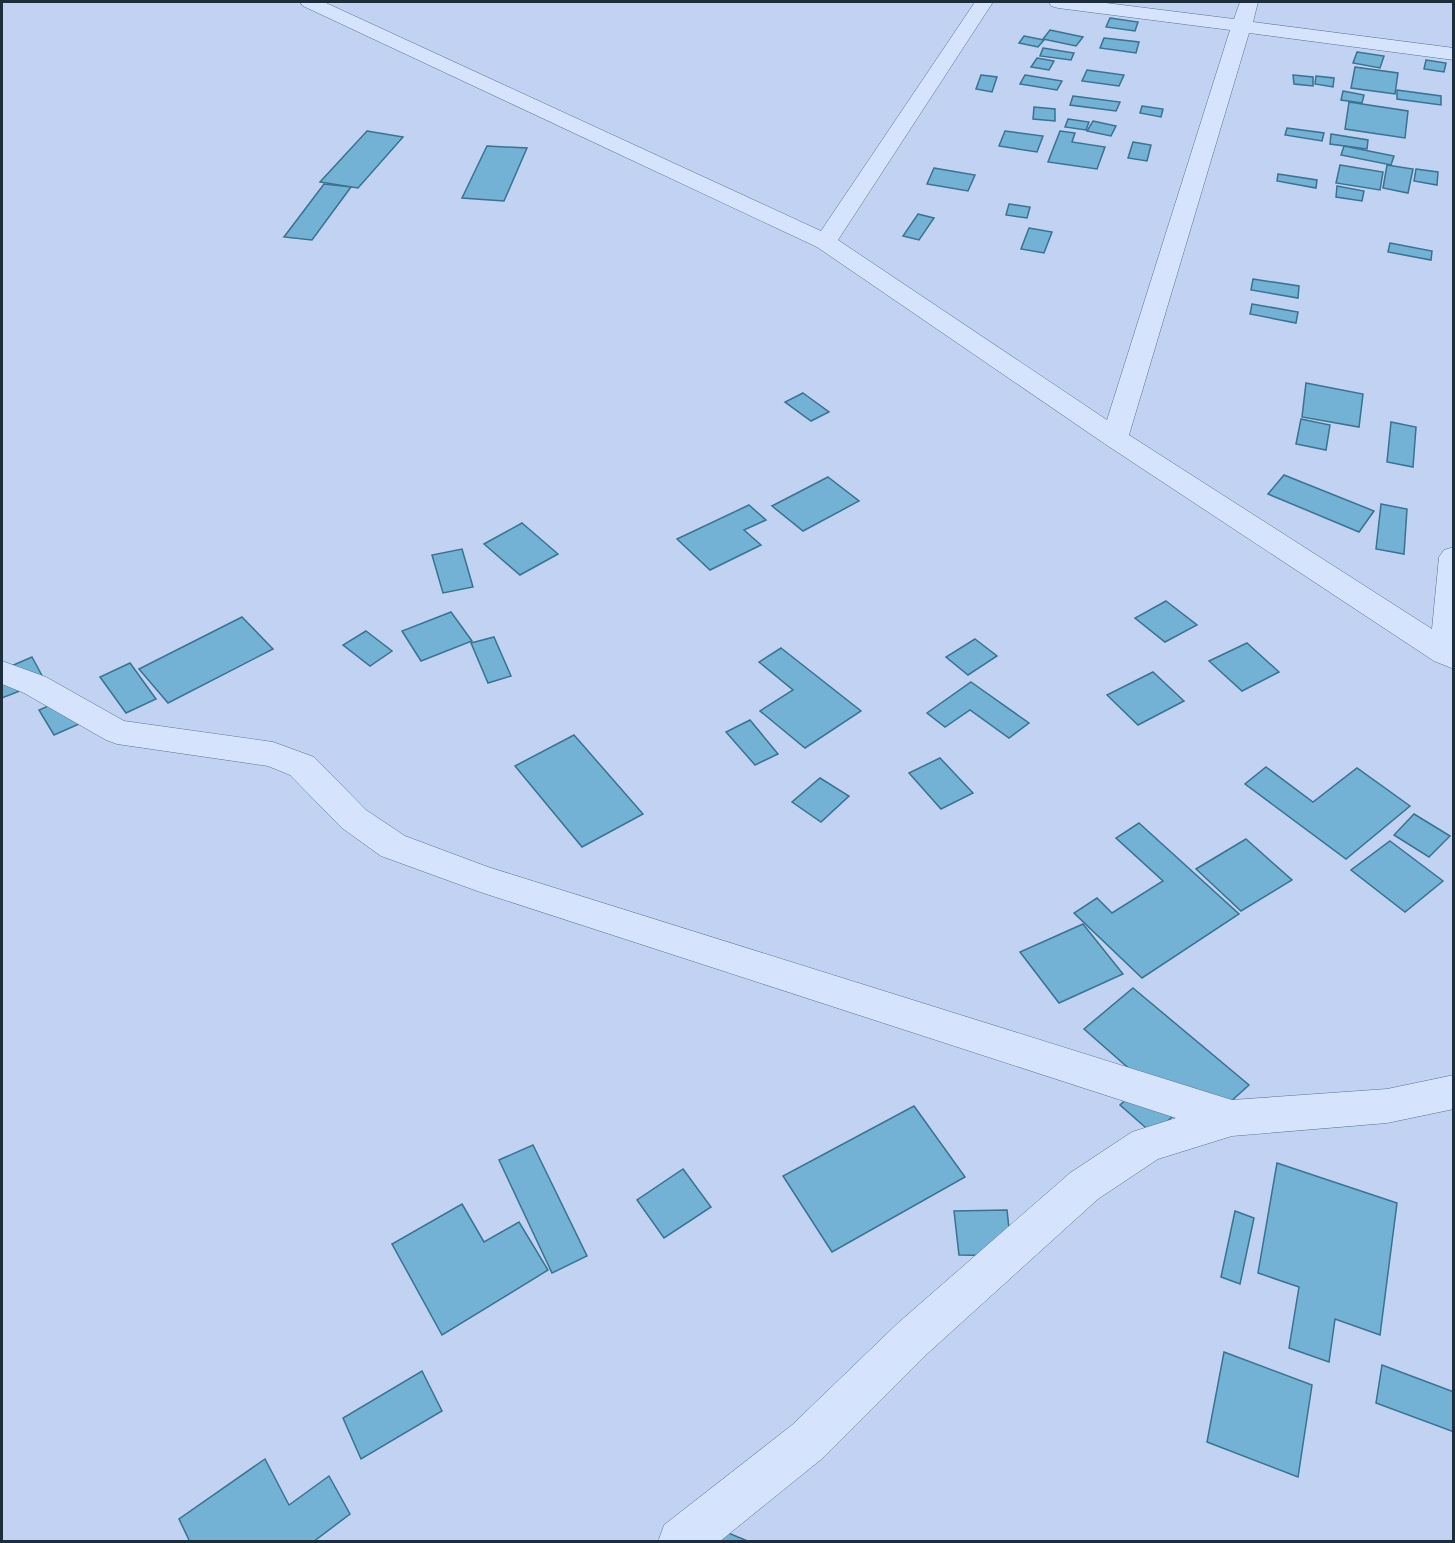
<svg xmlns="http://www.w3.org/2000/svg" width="1455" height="1543" viewBox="0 0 1455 1543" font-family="Merriweather,serif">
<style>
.building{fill:#73b1d5;stroke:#3a7290;stroke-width:1.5}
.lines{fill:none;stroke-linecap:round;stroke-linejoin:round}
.minor-casing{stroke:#56738e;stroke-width:1}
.minor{fill:#d5e3fc;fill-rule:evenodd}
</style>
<rect width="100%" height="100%" fill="#c1d2f2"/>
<g class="building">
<polygon points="1110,18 1138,22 1135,31 1106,27"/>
<polygon points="1050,30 1083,37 1076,46 1043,39"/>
<polygon points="1024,36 1044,40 1038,47 1019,43"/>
<polygon points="1104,38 1139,42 1136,53 1100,48"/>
<polygon points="1043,48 1074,53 1071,60 1040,56"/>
<polygon points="1357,52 1384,56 1380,68 1353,63"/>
<polygon points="1037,58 1054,61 1049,70 1031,67"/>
<polygon points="1426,60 1446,63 1444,72 1424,69"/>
<polygon points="1355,67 1398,73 1395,94 1351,88"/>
<polygon points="1087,70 1124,75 1119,86 1082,81"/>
<polygon points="981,75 997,77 992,92 976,89"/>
<polygon points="1025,75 1062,81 1057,90 1020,84"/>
<polygon points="1293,75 1313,77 1313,86 1294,84"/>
<polygon points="1316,76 1334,78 1333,87 1315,84"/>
<polygon points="1397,90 1441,96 1441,105 1397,99"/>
<polygon points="1343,91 1364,95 1362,103 1341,100"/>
<polygon points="1073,96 1120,102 1116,111 1070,105"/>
<polygon points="1349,102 1408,111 1405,138 1345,129"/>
<polygon points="1142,106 1163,109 1161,117 1140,113"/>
<polygon points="1034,107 1055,109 1055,121 1033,119"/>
<polygon points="1068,119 1089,122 1086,130 1065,127"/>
<polygon points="1093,121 1116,126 1111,136 1087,131"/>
<polygon points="1287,128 1324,133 1322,141 1285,135"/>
<polygon points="367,131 403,137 358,188 320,182"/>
<polygon points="1005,131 1043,136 1037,152 999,146"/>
<polygon points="1060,131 1075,133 1072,142 1105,147 1097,169 1048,162"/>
<polygon points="1331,134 1368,140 1367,149 1330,144"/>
<polygon points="1133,142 1151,145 1147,161 1128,158"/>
<polygon points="487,146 527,148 504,201 462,198"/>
<polygon points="1344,146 1394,156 1391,165 1341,155"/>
<polygon points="1340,165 1383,172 1380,190 1336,183"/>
<polygon points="1387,165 1413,169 1408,193 1383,188"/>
<polygon points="934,168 975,175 968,191 927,184"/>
<polygon points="1416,169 1438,172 1437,185 1414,181"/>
<polygon points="1278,174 1317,180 1316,188 1277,181"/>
<polygon points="324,184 351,187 312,240 284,237"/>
<polygon points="1337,186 1364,191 1362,201 1336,197"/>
<polygon points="1009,204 1030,207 1027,218 1006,215"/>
<polygon points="918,214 934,218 919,240 903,236"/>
<polygon points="1029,228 1052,232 1044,253 1021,249"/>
<polygon points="1390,243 1432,251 1431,260 1388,252"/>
<polygon points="1253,279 1299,286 1298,298 1251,290"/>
<polygon points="1252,304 1298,312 1296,323 1250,314"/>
<polygon points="1306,383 1363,394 1359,427 1302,417"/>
<polygon points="803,393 829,412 811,421 785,402"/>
<polygon points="1301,419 1330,425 1326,450 1296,444"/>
<polygon points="1391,422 1416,427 1413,467 1387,462"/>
<polygon points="1284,475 1374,511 1359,532 1268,494"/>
<polygon points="828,477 859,501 803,531 772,506"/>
<polygon points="1381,504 1407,509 1404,554 1376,549"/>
<polygon points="749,505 766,520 744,530 761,545 710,570 677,539"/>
<polygon points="522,523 558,554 520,575 484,544"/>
<polygon points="462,549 473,587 443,593 432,555"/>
<polygon points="1166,601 1197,625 1165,642 1135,618"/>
<polygon points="451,612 472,641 421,661 402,631"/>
<polygon points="242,617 273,649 168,703 139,669"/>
<polygon points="366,631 392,651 370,666 343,645"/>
<polygon points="494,637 511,676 488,683 471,643"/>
<polygon points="975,639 997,656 968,675 946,657"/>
<polygon points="1247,643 1279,672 1242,691 1209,661"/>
<polygon points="781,648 861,711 805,748 760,711 793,690 759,662"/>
<polygon points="32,657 45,681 2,698 2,670"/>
<polygon points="130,663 156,699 126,713 100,677"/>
<polygon points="1153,672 1184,701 1138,725 1107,695"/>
<polygon points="971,682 1029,723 1009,738 970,710 945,727 927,713"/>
<polygon points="71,696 86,721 54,735 39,710"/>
<polygon points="750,720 778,754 755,765 726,732"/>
<polygon points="574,735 643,814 582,847 515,766"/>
<polygon points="940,758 973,793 941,809 909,773"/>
<polygon points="1266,767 1313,802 1357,768 1410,806 1346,859 1245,784"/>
<polygon points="820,778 849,796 821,822 792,802"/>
<polygon points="1414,814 1450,836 1429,857 1394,835"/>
<polygon points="1139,823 1239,914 1142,978 1074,913 1097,898 1112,913 1163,881 1116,838"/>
<polygon points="1246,839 1292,880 1241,911 1196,869"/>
<polygon points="1390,841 1443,881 1405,912 1351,870"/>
<polygon points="1083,924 1123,974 1059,1003 1020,952"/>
<polygon points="1133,988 1249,1085 1199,1130 1084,1029"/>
<polygon points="1139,1088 1172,1117 1153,1134 1120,1105"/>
<polygon points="914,1106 965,1177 832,1252 783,1176"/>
<polygon points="533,1145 587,1256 552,1273 499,1160"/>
<polygon points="1277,1163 1397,1203 1380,1335 1335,1319 1329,1362 1289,1348 1299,1287 1258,1273"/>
<polygon points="683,1169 711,1207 664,1238 637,1200"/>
<polygon points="462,1204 484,1242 519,1222 548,1270 442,1335 392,1244"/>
<polygon points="1007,1210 1012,1256 959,1255 954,1211"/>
<polygon points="1235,1211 1254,1218 1240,1284 1221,1277"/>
<polygon points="1224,1352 1312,1385 1298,1477 1207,1442"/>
<polygon points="1382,1365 1454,1392 1454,1432 1376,1403"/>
<polygon points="422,1371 442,1411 361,1459 343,1418"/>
<polygon points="265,1459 289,1505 329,1476 350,1514 313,1542 190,1542 179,1519"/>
<polygon points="692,1518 750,1542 683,1542"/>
</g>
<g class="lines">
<defs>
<g id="minor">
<polygon points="300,2 324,2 821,231 975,2 993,2 838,240 1107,420 1230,30 1058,8 1051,6 1049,2 1098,2 1234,19 1240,2 1258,2 1253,22 1454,48 1454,60 1249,33 1129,435 1432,629 1439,557 1444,550 1454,547 1454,669 1434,661 1105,444 817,247 303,6"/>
<polygon points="2,661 46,677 124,721 273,742 314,757 366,810 405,836 488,867 1232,1100 1387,1089 1454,1075 1454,1109 1387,1123 1232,1136 1158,1159 1098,1199 928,1353 824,1457 719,1542 658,1542 664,1525 792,1425 898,1323 1070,1173 1132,1132 1176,1118 480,892 381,856 342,828 290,775 268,766 117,744 106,740 24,693 2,684"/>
</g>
</defs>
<use href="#minor" class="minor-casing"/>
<use href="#minor" class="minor"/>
</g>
<rect width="1455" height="1543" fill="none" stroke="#1c2e3c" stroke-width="6"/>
</svg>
